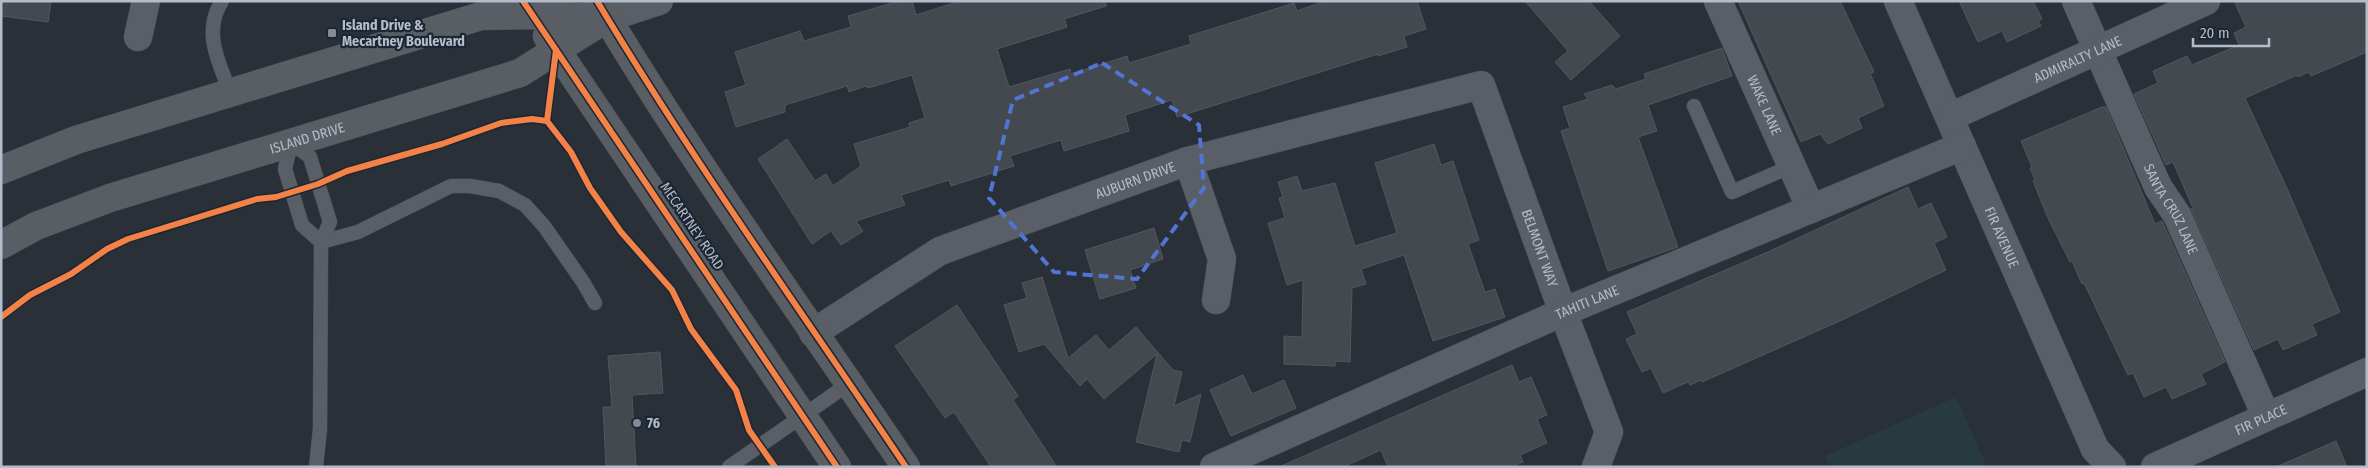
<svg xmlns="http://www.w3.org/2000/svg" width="2368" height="468" viewBox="0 0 2368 468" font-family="'Fira Sans Condensed',sans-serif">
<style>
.green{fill:#273a3e}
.building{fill:#444950;stroke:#52575f}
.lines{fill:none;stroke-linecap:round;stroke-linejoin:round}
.service-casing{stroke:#484c53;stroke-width:15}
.minor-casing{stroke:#484c53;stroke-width:29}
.secondary-casing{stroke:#484c53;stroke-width:29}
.service{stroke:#5a5e66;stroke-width:14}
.minor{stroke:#5a5e66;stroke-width:28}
.secondary{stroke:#595d64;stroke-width:28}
.cycleway-casing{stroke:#1d2633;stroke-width:9}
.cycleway{stroke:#f48246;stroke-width:6}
.marked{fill:none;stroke:#5274d3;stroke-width:4;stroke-dasharray:10 6;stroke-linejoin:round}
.poi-dot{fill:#848b96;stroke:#1d2633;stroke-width:2}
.labels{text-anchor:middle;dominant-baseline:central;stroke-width:4.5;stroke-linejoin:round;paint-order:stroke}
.poi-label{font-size:14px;font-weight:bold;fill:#b4bcc9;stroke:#1d2633;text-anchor:start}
.street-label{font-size:14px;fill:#b4bcc9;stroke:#1d2633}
</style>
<rect width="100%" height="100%" fill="#2a3038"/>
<polygon class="green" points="1956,397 1987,467 1830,467 1825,456"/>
<g class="building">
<polygon points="1,1 51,1 48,22 1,16"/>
<polygon points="899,1 912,1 916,15 960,1 1106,1 1106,6 1064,19 1067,27 997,49 1009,87 1070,69 1071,74 1127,56 1129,63 1191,44 1189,36 1294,3 1297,11 1325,1 1417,1 1426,29 1404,36 1407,47 1378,56 1378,54 1177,117 1172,100 1125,115 1129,131 1064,151 1061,140 1010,156 1014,166 951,186 949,180 901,195 905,205 856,221 863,231 841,245 831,231 812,244 758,159 787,139 815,181 826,174 833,186 861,166 854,144 910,127 909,123 925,118 912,75 868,88 866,86 849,92 847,86 785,105 785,112 736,127 725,92 746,85 735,52 800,31 804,41 851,27 848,16"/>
<polygon points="1525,1 1589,1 1620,36 1571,80 1555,62 1568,51"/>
<polygon points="1738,1 1840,1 1874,72 1870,73 1884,106 1858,118 1862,128 1828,144 1820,134 1801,142"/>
<polygon points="1959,1 2033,1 2042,19 2038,21 2041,26 2007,42 2002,31 1978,42"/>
<polygon points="2234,1 2367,1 2367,52 2311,76 2309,72 2298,77 2297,75 2245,98 2289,193 2340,312 2312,324 2317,335 2283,350 2278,339 2254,350 2191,209 2193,208 2173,162 2166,165 2134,94 2158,83 2153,71 2187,56 2192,65 2239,45 2234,33 2246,27"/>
<polygon points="1722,48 1732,76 1648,105 1657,131 1638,137 1678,247 1608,271 1561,131 1570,128 1563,107 1588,99 1584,94 1612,85 1616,89 1646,79 1644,74"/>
<polygon points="2102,107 2106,107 2155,224 2162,221 2163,223 2225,362 2201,374 2206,384 2172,399 2166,387 2144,397 2133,373 2128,375 2084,283 2082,284 2072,261 2070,262 2048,218 2033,181 2035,180 2030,168 2032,167 2021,141"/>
<polygon points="1434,144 1441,165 1453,161 1479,240 1468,244 1485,292 1495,289 1505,317 1433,341 1404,255 1361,269 1366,284 1352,288 1350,362 1335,361 1335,366 1284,364 1284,336 1302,337 1303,280 1287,285 1268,223 1285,218 1279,198 1283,197 1278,182 1297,176 1302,191 1335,183 1355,246 1397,233 1375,163"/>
<polygon points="1908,187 1918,209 1931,203 1947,237 1934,243 1946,270 1842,320 1702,382 1701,380 1690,385 1688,382 1663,393 1651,368 1642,372 1626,339 1637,334 1627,312 1770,251"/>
<polygon points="1154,228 1163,259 1130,270 1136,288 1100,299 1085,250"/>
<polygon points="1042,277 1068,358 1096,335 1109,350 1136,327 1173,370 1182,372 1174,406 1201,394 1190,442 1182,440 1179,452 1136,442 1157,354 1104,399 1087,379 1080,386 1044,344 1019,352 1004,305 1027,298 1022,283"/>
<polygon points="957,305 1018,396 1013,400 1057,467 991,467 954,412 945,418 895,346"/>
<polygon points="660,352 663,393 632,395 636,467 606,467 603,407 612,407 608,356"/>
<polygon points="1512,365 1519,382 1531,377 1547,415 1537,419 1547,443 1520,455 1523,462 1511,467 1388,467 1381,450 1343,467 1279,467"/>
<polygon points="1243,375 1252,394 1284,380 1296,408 1231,436 1210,390"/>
<polygon points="2336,441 2347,467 2276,467"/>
</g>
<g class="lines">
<defs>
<g id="service">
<path d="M 222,1 C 202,32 219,63 231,94"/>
<polyline points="1694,106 1732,192 1792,166"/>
<polyline points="321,242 358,232 451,186 470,186 499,191 525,205 544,226 583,282 595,303"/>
<polyline points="316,467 320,429 321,242 330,222 310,157 291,142 285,169 302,225 321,242"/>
<polyline points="729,467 850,383"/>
</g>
<g id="minor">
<path id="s1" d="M 1718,1 L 1811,209"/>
<path id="s2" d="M 1898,1 L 2095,449 L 2112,467"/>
<path id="s3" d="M 2076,1 L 2158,187 L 2177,215 L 2266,416"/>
<polyline points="607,18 659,1"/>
<polyline points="138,37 146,1"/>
<path id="s4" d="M 1950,117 L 2206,1"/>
<polyline points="1188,161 1222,259 1216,300"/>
<path id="s5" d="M 813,333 L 940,251 L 1188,161 L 1481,85 L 1563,312 L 1609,432 L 1596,467"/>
<path id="s6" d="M 1214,467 L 1563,312 L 1962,146"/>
<path id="s7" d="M 2155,467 L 2367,372"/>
</g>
<g id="secondary">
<path d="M 598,3 C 693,162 802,313 906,467"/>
<polyline points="547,36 837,467"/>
<polyline points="1,170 76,140 481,16 532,15 607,18"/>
<path id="s8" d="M 1,245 L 36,226 L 110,198 L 520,73 L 607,18"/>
</g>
</defs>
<use href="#service" class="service-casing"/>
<use href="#minor" class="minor-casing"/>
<use href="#secondary" class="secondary-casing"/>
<use href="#service" class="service"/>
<use href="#minor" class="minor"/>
<use href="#secondary" class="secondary"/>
<defs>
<g id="cycleway">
<polyline points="523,1 837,467"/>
<path d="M 597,1 C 693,161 802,312 906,467"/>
<polyline points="556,50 547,121 571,152 590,188 621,232 672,290 691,329 736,390 749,430 775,467"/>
<polyline points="1,317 30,295 71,274 107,249 128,239 257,199 276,197 318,184 347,171 442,144 501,123 532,119 547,121"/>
</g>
</defs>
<use href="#cycleway" class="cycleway-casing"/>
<use href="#cycleway" class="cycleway"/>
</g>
<path class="marked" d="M 1102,63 L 1199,125 L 1204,188 L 1137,279 L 1054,272 L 989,198 L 1013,100 Z"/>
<g class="poi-dot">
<rect x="327" y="28" width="10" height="10" rx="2.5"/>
<circle cx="637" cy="423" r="5"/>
</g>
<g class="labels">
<g class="poi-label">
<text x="342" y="25">Island Drive &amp;<tspan x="342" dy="16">Mecartney Boulevard</tspan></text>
<text x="647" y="423">76</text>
</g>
<g class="street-label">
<text stroke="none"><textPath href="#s4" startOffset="140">ADMIRALTY LANE</textPath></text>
<text stroke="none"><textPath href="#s1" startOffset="114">WAKE LANE</textPath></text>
<text stroke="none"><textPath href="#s8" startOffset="325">ISLAND DRIVE</textPath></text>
<text stroke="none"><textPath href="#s5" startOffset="359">AUBURN DRIVE</textPath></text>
<text stroke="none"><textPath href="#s3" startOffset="229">SANTA CRUZ LANE</textPath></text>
<text transform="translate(692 226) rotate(56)">MECARTNEY ROAD</text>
<text stroke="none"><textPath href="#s2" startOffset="258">FIR AVENUE</textPath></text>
<text stroke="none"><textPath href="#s5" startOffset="891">BELMONT WAY</textPath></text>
<text stroke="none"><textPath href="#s6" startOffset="408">TAHITI LANE</textPath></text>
<text stroke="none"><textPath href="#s7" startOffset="116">FIR PLACE</textPath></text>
</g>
</g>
<rect width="2368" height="468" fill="none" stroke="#b4bcc9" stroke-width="5"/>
<path d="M2193 38v8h76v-8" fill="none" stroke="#b4bcc9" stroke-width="2.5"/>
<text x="2200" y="38" font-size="15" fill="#b4bcc9" stroke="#1d2633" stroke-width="4" paint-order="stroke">20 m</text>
</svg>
